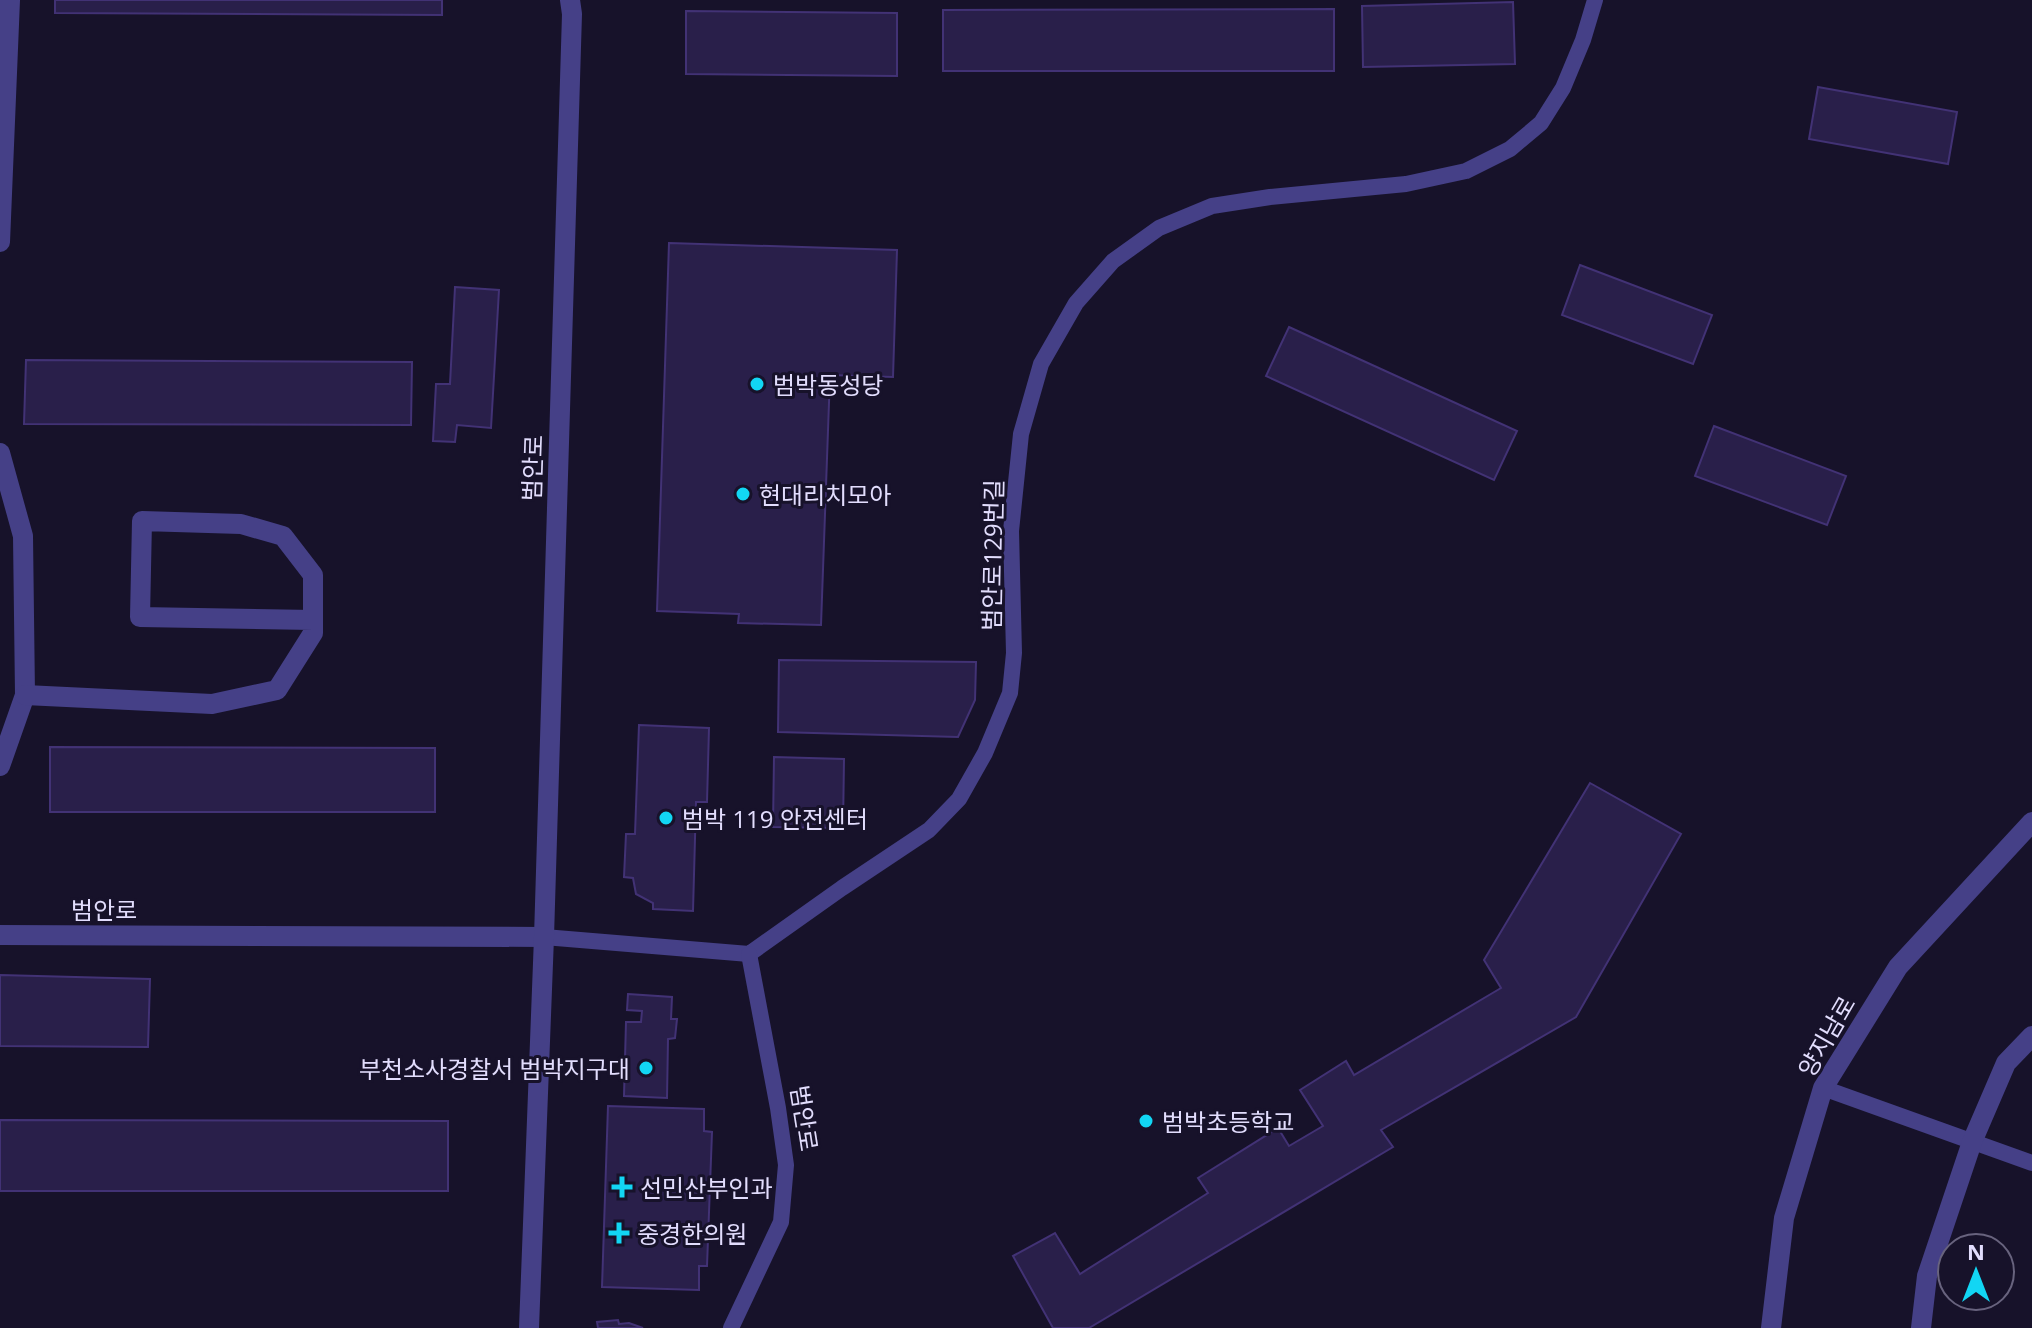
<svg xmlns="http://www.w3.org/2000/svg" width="2032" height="1328" viewBox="0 0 2032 1328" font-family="'Open Sans','Noto Sans KR',sans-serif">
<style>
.building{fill:#291f4a;stroke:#423275;stroke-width:2}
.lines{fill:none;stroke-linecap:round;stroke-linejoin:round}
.service{stroke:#454087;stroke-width:16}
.minor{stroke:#454087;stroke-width:20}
.tertiary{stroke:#454087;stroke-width:20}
.poi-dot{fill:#12d6f4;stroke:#17122a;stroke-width:3}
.labels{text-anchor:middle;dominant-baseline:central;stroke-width:6;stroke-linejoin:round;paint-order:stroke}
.poi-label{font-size:24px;fill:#e2ddfd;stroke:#17122a;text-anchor:start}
.street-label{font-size:24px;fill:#e2ddfd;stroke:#17122a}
</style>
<rect width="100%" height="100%" fill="#17122a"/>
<g class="building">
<polygon points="55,0 442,0 442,15 55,13"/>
<polygon points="1513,2 1515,64 1363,67 1362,6"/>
<polygon points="1334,9 1334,71 943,71 943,10"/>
<polygon points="686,11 897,13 897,76 686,74"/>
<polygon points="1818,87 1957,112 1948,164 1809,139"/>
<polygon points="669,243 897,250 893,377 830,375 821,625 738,623 739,614 657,611"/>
<polygon points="1580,265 1712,315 1693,364 1562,315"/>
<polygon points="455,287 499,290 491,428 457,425 455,442 433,441 436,384 450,384"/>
<polygon points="1289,327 1517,431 1494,480 1266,376"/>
<polygon points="26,360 412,362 411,425 24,424"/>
<polygon points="1714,426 1846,476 1827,525 1695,476"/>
<polygon points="779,660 976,662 975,700 958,737 778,732"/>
<polygon points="639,725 709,728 707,802 696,802 693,911 653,909 653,903 636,894 633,878 624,877 626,834 635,834"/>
<polygon points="50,747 435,748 435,812 50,812"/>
<polygon points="774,757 844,759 843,828 773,827"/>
<polygon points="1590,783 1681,834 1576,1017 1381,1130 1393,1147 1089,1328 1053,1328 1013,1256 1055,1233 1080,1274 1208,1193 1198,1178 1278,1128 1289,1146 1323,1126 1300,1090 1346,1061 1354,1075 1501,988 1484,960"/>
<polygon points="0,975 150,979 148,1047 0,1046"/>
<polygon points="628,994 672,997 671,1019 677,1019 675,1038 668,1039 667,1098 624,1096 626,1022 641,1022 642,1011 627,1010"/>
<polygon points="608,1106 704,1109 704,1131 712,1132 707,1266 699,1266 699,1290 602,1287"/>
<polygon points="0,1120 448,1121 448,1191 0,1191"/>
<polygon points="618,1320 619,1324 629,1323 643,1328 598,1328 597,1322"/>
</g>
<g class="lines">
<g class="service">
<polyline points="544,937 749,954 842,888 929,830 959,799 985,753 1010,693 1014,653 1011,531 1021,434 1041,364 1076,303 1113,261 1159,228 1212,206 1270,197 1406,184 1466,171 1510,149 1541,123 1563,88 1583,40 1595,0"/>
<polyline points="1823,1088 2032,1163"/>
<polyline points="731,1328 781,1222 786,1165 778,1108 749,954"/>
</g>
<g class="minor">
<polyline points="0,242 10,0"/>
<polyline points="0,453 23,536 25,695 0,766"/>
<polyline points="25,695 212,704 277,690 313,633 313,575 283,536 241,524 142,521 140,617 313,620"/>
<polyline points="0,935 544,937"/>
<polyline points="1771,1328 1784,1218 1823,1088 1898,967 2032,822"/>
<polyline points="1921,1328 1927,1276 1972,1142 2006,1063 2032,1036"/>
</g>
<polyline class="tertiary" points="529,1328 544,937 572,14 570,0"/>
</g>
<g class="poi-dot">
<circle cx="757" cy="384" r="8"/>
<circle cx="743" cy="494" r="8"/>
<circle cx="666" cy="818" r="8"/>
<circle cx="646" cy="1068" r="8"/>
<circle cx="1146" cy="1121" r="8"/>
<path d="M618 1175h8v8h8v8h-8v8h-8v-8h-8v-8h8z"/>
<path d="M615 1221h8v8h8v8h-8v8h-8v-8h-8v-8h8z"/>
</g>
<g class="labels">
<g class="poi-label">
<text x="773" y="384">범박동성당</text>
<text x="759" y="494">현대리치모아</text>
<text x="682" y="818">범박 119 안전센터</text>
<text x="630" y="1068" text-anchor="end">부천소사경찰서 범박지구대</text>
<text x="1162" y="1121">범박초등학교</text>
<text x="640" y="1187">선민산부인과</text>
<text x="637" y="1233">중경한의원</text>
</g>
<g class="street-label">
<text transform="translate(532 468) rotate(-88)">범안로</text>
<text transform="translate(992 555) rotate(-89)">범안로129번길</text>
<text x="104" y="909">범안로</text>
<text transform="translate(1826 1036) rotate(-60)">양지남로</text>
<text transform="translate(805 1118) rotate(81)">범안로</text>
</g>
</g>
<g transform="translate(1976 1272)"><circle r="38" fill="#17122a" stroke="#68637e" stroke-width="2"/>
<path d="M0-6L14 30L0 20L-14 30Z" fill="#12d6f4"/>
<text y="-12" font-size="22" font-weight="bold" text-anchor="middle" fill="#e2ddfd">N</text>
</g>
</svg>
